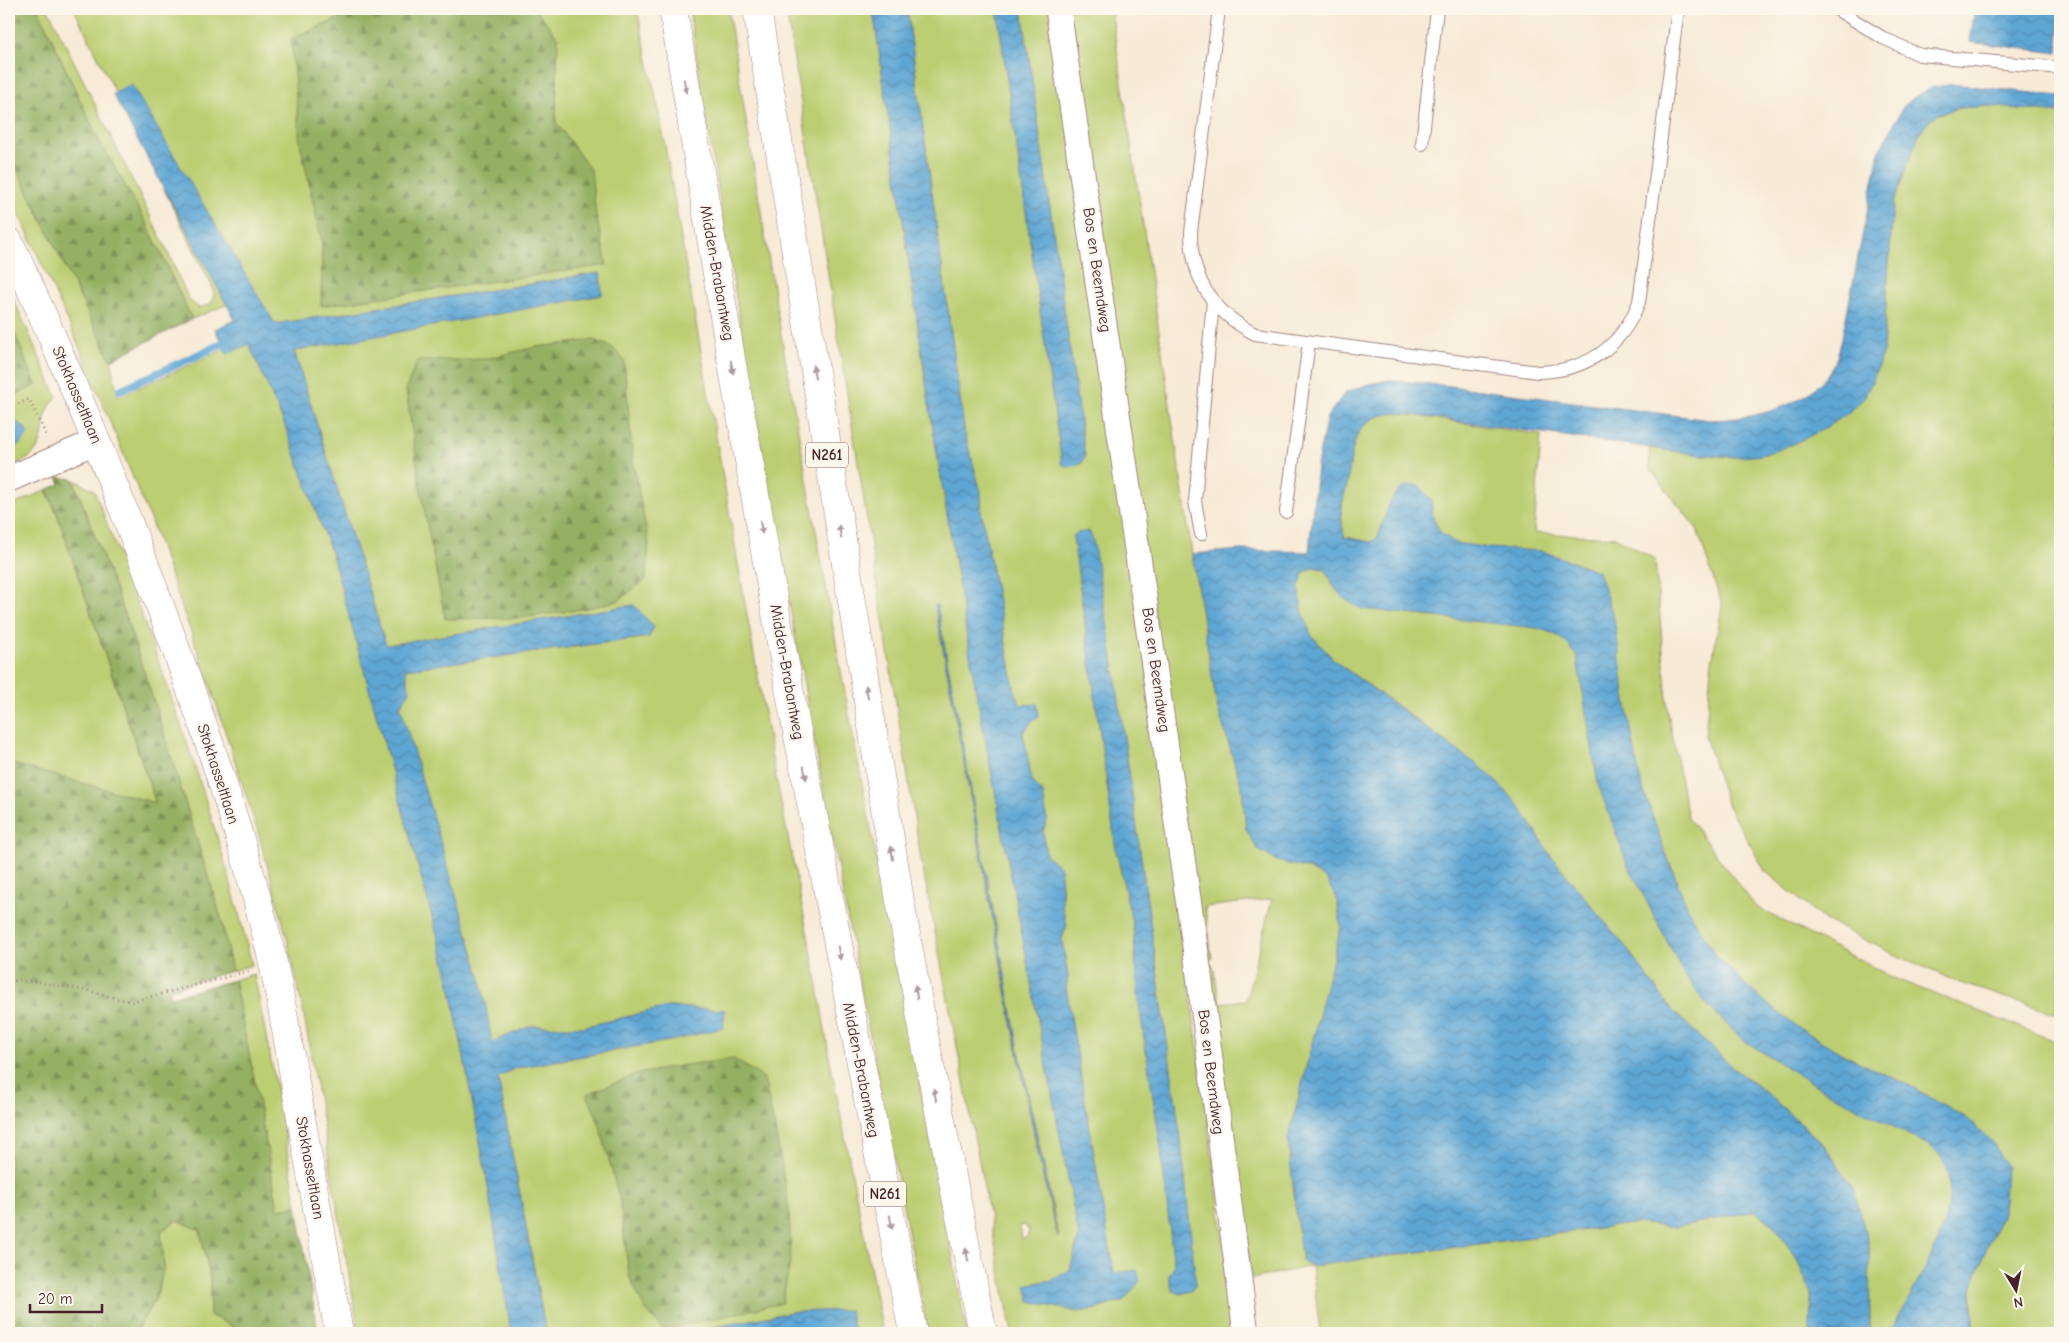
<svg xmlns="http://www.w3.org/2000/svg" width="2069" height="1342" viewBox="0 0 2069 1342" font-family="'Comic Neue',sans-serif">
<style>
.grass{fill:#bbce71;stroke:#82764e;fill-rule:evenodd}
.forest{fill:url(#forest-firs);stroke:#6f6847}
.water{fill:url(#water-waves);stroke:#546280}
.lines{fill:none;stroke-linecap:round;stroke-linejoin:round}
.stream{stroke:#5da6d4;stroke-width:8}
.service-casing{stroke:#a08480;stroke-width:14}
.minor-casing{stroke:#a08480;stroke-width:27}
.tertiary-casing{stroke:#a08480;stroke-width:29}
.trunk-casing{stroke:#a08480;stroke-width:29}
.path{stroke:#a08480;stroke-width:3;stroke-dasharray:1 4;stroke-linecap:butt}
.service{stroke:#fff;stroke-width:12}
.minor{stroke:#fff;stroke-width:25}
.tertiary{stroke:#fff;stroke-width:28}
.trunk{stroke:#fff;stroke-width:28}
.oneway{fill:#ae9aa0}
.labels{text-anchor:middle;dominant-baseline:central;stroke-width:4.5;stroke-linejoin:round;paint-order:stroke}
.shield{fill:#fbf7ec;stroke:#7f6065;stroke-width:1}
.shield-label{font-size:15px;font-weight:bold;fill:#4a1f2b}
.street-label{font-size:16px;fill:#4a1f2b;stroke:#fbf7ec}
</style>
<defs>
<pattern id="forest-firs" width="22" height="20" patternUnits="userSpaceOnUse" patternTransform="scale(1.25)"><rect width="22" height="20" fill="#94b163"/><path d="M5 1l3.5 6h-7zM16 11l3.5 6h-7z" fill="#7b8f52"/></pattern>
<pattern id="water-waves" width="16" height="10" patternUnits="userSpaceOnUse" patternTransform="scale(1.25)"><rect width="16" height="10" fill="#5da6d4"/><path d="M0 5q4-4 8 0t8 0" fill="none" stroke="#4f87ac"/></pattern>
</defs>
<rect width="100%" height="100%" fill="#fbf7ec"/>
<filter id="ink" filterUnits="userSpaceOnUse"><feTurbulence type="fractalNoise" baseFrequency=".02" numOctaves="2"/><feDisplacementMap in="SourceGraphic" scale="10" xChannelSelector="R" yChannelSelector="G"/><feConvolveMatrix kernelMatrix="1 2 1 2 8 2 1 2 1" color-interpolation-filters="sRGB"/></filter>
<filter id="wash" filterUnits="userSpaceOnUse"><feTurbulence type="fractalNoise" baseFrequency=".0096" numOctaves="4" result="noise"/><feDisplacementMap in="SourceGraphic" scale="20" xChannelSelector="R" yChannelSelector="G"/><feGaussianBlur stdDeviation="1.12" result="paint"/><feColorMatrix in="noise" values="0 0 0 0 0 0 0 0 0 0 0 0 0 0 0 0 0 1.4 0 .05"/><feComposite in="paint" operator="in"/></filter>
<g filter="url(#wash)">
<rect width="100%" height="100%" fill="#f7ead6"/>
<g class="grass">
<path d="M 38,9 L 48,9 L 166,248 L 189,300 L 199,308 L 211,304 C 215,295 214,290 210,282 L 74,9 L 637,9 L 660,117 L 773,763 L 816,975 L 830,1061 L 883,1333 L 841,1333 L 853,1327 L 792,1312 L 686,1333 L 546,1333 L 498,1078 L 515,1068 L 674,1040 L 725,1010 L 668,1007 L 583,1027 L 531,1026 L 492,1042 L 400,705 L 410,691 L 405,669 L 649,637 L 634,605 L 386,646 L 294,350 L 602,295 L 600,273 L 274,324 L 131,85 L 120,91 L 228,304 L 192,319 L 146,222 L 98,139 Z"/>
<path d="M 689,9 L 728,9 L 780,329 L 844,688 L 967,1333 L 928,1333 C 841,893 758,452 689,9 Z"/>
<path d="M 786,9 L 873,9 L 929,404 L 975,685 L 1079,1237 L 1070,1270 L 1052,1280 L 1026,1285 L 1030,1301 L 1077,1312 L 1096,1309 L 1124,1300 L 1137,1271 L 1114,1273 L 1066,988 L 1068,977 L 1062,938 L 1067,925 L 1062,906 L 1062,888 L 1060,867 L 1046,855 L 1043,831 L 1047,820 L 1043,794 L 1032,781 L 1023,733 L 1031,722 L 1020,705 L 1014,687 L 981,511 L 981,492 L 965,435 L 907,9 L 997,9 L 1062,464 L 1085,457 L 1022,9 L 1051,9 L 1130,539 L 1236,1333 L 1012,1333 L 920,854 ZM 1089,532 L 1112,652 L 1181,1140 L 1180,1294 L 1169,1276 L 1174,1267 L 1161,1149 L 1139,1004 L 1133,926 L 1116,850 L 1073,536 L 1078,533 ZM 935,605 L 1019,1051 L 1059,1236 L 1058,1238 L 1041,1168 L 1012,1023 ZM 1020,1225 L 1025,1225 L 1029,1231 L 1027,1237 L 1022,1239 Z"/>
<polygon points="1066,9 1111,9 1192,554 1217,706 1242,787 1246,829 1277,861 1306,868 1325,878 1337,898 1341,927 1288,1140 1302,1259 1312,1266 1638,1223 1676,1227 1754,1211 1772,1223 1797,1259 1811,1293 1810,1333 1320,1333 1312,1266 1252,1279 1206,966 1213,965 1220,1003 1246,1000 1272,899 1205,907 1212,959 1205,959"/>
<polygon points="1989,106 2060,113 2060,1015 1960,983 1887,951 1823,919 1765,871 1727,804 1705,737 1711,668 1722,605 1697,529 1650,469 1649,448 1703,455 1736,457 1764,454 1883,351 1893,204 1918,136 1928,122 1938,114 1960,108"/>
<polygon points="9,153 111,360 118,397 225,349 227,354 249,344 284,423 333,558 448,974 486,1174 511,1333 359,1333 303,1010 286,934 259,835 210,685 152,524 79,346 9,192"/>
<path d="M 9,289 L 57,397 C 37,417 49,439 33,454 C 27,461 17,464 9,467 L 9,449 L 20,444 L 25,427 L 23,428 L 14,422 L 9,425 L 9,398 L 36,385 L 9,320 Z"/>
<path d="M 1398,413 L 1541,435 L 1534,533 L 1615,537 L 1655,559 L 1668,712 L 1688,818 L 1756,907 L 1896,979 L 2060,1043 L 2060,1333 L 1975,1333 L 1972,1288 L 1987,1247 L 2003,1214 L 2006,1166 L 1978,1130 L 1967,1118 L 1908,1085 L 1844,1055 L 1794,1025 L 1751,990 L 1714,953 L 1689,911 L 1664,849 L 1640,780 L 1626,701 L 1489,548 L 1455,543 L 1440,532 L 1433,518 L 1431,500 L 1419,486 L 1381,529 L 1377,540 L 1371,542 L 1344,537 C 1343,527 1340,515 1342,506 C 1343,497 1347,488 1348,479 C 1353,443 1354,415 1398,413 Z"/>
<path d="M 73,479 L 94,490 C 154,646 213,802 252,965 L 232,971 L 221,918 L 155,705 L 125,615 Z"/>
<polygon points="46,490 56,511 156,804 9,763 9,507"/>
<path d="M 1314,567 L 1325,569 L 1336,591 L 1362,609 L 1537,628 C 1558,634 1565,639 1577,657 L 1598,784 L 1626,861 L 1685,976 L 1743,1040 L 1822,1089 L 1930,1146 C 1934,1149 1938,1153 1941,1157 C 1972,1204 1912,1291 1889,1333 L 1870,1333 L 1869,1246 L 1854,1190 L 1825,1146 L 1771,1097 L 1729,1064 L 1673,1011 L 1627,949 L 1551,856 L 1519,805 L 1417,720 L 1336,662 L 1311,635 L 1302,610 L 1299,587 L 1303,573 Z"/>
<polygon points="254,974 278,1097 297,1206 278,1210 255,1083 234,980"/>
<polygon points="177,1220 200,1230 210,1278 210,1315 242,1331 251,1333 140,1333 138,1328 156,1298 164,1267 161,1231"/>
</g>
<g class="forest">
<polygon points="9,9 38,9 98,139 146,222 192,319 111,360 9,153"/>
<polygon points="361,9 536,9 558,38 556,122 591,171 596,215 607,265 321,306 322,243 300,142 291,39"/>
<polygon points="9,320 36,385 9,398"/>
<polygon points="594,340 612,347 624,360 633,461 649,544 646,579 618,601 583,609 522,618 445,619 420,486 406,389 417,361 485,359 536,347"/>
<polygon points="57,477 73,479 125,615 155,705 221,918 232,971 170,989 170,997 234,980 255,1083 278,1209 297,1206 318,1333 251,1333 242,1331 210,1315 210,1278 200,1230 177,1220 161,1231 164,1267 156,1298 138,1328 140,1333 9,1333 9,763 156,803 56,511 46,490 60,484"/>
<polygon points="734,1059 764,1078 775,1129 789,1208 791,1258 782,1303 663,1330 645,1309 629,1276 620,1201 599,1123 587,1094 638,1074 684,1065"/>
</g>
<g class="water">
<polygon points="873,9 907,9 965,435 981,492 981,511 1014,687 1020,705 1037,704 1039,716 1031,722 1023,733 1032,781 1043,794 1047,820 1043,831 1046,855 1060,867 1062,888 1062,906 1067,925 1062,939 1068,977 1066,988 1114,1273 1137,1270 1140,1281 1124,1300 1096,1309 1077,1312 1030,1301 1026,1285 1052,1280 1070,1270 1079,1237 975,685 929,404"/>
<polygon points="997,9 1022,9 1085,457 1081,464 1068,467 1062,464"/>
<polygon points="1975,9 2060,9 2058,53 1970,42"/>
<polygon points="131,84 275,324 600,273 602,295 294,351 386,645 634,605 654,627 649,637 405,669 410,691 400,706 480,975 492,1042 531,1026 583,1027 668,1007 725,1010 723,1028 674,1040 515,1068 498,1078 546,1333 511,1333 486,1174 448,974 333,558 284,423 249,344 227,354 215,329 235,320 113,94"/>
<path d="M 1952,84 L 2060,96 L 2060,113 L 1989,106 L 1960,108 L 1938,114 L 1928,122 L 1918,136 L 1893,204 L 1883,351 C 1878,367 1873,383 1864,397 C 1847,421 1793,446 1765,454 C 1745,459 1723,456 1703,455 L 1398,413 C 1354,415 1353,443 1348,479 C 1347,488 1343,497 1342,506 C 1340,515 1343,527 1344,537 L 1371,542 L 1377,539 C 1386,519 1389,480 1419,486 L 1431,500 L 1433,518 L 1440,532 L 1455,543 L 1489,548 L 1542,551 L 1598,571 L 1614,618 L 1626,701 L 1640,780 L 1664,849 L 1689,911 L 1714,953 L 1751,990 L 1794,1025 L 1844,1055 L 1908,1085 L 1967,1118 L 1994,1144 L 2006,1166 L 2003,1214 L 1987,1247 L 1972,1288 L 1974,1333 L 1889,1333 C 1912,1291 1972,1204 1941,1157 C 1938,1153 1934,1149 1930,1146 L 1822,1089 L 1743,1040 L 1709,1007 L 1685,976 L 1626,861 L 1598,784 L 1577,657 C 1565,639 1558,634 1537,628 L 1362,609 C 1340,599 1336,590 1325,569 L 1314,567 L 1303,573 L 1299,587 L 1302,610 L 1311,635 L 1336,662 L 1487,772 L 1519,805 L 1551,856 L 1627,949 L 1673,1011 L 1729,1064 L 1771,1097 L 1825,1146 L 1854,1190 L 1869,1246 L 1870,1333 L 1810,1333 L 1811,1293 L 1797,1259 L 1772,1223 L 1754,1211 L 1676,1227 L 1638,1223 L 1312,1266 L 1302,1260 L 1300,1248 L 1288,1140 L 1341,927 L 1337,898 L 1325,878 L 1306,868 L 1277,861 L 1257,849 L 1246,829 L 1242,787 L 1217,706 L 1192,554 L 1241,550 L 1309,552 L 1317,465 L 1327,417 L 1345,393 L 1366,385 L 1389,380 L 1450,386 L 1710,420 C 1754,419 1812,407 1834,364 C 1838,356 1840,346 1842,338 L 1879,152 L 1903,107 L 1917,95 L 1932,88 Z"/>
<path d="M 14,422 C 23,424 25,427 28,435 L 20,444 L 9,449 L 9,425 Z"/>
<polygon points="1089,531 1093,540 1112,652 1181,1140 1196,1284 1191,1291 1180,1294 1172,1290 1169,1276 1174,1267 1161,1149 1139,1004 1133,926 1116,850 1073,536 1078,533"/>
<polygon points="937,604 1019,1051 1058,1238 1041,1168 1012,1023 935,605"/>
<polygon points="850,1310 853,1328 841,1333 686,1333 792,1312"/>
</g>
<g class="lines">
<polyline class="stream" points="120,390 231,340"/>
</g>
</g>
<g filter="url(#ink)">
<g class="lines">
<defs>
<g id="service">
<path d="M 1219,9 L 1191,232 C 1191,280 1213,312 1255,334 L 1538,372 C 1586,371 1621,348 1639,302 L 1678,9"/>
<polyline points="1836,9 1883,38 1920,55 2060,68"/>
<polyline points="1422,144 1437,9"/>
<polyline points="1286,512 1309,342"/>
<polyline points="1201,534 1195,501 1213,301"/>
</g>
<g id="minor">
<polyline points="1058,9 1197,960 1246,1333"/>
<polyline points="9,479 97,441"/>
</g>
<path id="tertiary" d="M 9,242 C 69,369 121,499 169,630 C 208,736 245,844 271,954 C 283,1006 291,1059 300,1112 C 313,1186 326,1260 339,1333"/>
<g id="trunk">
<polyline points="673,9 732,364 793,710 913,1333"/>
<polyline points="757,9 900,901 925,1040 983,1333"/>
</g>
</defs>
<use href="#service" class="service-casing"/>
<use href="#minor" class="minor-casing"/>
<use href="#tertiary" class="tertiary-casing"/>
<use href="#trunk" class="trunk-casing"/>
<g class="path">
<polyline points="9,201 17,218"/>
<polyline points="9,408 29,399 47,437"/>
<polyline points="9,980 32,981 89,991 131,1002 249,971"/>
</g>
<use href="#service" class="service"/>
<use href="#minor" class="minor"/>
<use href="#tertiary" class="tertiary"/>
<use href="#trunk" class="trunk"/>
</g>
<defs><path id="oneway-solid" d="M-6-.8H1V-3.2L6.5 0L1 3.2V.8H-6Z" transform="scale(1.25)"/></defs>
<g class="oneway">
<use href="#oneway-solid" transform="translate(685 86) rotate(80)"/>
<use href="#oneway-solid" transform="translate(732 367) rotate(80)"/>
<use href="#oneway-solid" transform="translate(814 372) rotate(-99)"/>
<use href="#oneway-solid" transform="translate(761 527) rotate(80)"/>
<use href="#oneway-solid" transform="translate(840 532) rotate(-100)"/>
<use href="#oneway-solid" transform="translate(867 692) rotate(-100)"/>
<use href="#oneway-solid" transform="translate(805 773) rotate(79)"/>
<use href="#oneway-solid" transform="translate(892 853) rotate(-99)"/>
<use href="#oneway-solid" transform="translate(839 953) rotate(79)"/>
<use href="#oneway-solid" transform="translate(916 992) rotate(-100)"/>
<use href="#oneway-solid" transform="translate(935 1095) rotate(-101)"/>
<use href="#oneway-solid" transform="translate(891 1222) rotate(79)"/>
<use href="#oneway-solid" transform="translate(967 1255) rotate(-101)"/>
</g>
</g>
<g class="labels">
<g class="shield">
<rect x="806" y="442.5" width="42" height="25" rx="4"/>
<rect x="864" y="1181.5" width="42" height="25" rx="4"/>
</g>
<g class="shield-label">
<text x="827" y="455">N261</text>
<text x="885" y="1194">N261</text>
</g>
<g class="street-label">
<text transform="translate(1097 270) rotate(82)">Bos en Beemdweg</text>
<text transform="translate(717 273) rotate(80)">Midden-Brabantweg</text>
<text transform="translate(77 395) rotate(67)">Stokhasseltlaan</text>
<text transform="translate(1156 670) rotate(82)">Bos en Beemdweg</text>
<text transform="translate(787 672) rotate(80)">Midden-Brabantweg</text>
<text transform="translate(218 774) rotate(72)">Stokhasseltlaan</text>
<text transform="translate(861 1070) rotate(79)">Midden-Brabantweg</text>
<text transform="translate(1211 1072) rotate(83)">Bos en Beemdweg</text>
<text transform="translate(310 1168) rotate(80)">Stokhasseltlaan</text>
</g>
</g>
<rect width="2069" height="1342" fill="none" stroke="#fbf7ec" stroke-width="30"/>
<g transform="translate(2016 1290) rotate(170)" stroke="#fbf7ec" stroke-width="4" paint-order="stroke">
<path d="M0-4L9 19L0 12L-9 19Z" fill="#4a1f2b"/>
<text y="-8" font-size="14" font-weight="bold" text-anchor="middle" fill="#4a1f2b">N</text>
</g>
<path d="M30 1304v8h72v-8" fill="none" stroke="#4a1f2b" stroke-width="2.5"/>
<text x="38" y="1304" font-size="15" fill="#4a1f2b" stroke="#fbf7ec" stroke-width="4" paint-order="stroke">20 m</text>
</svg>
